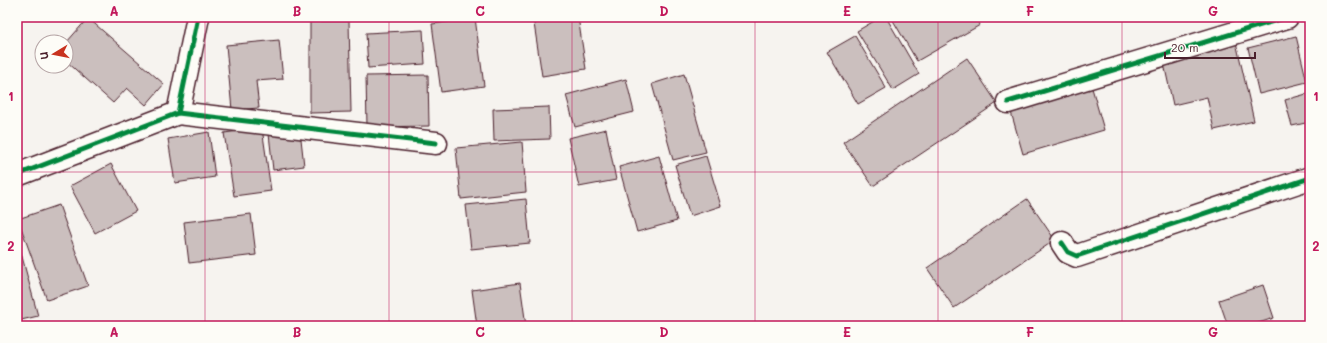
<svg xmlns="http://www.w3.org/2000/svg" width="1327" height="343" viewBox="0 0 1327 343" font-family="Mali,sans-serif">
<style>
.building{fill:#cbbfbe;stroke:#4a1f2b}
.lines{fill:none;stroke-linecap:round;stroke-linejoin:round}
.street-casing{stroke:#4a1f2b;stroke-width:25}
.street{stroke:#fdfcf7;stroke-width:22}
.cycleway-casing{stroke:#fdfcf7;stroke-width:8}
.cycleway{stroke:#00873e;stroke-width:5}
.grid{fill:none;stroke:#c2185b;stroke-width:1;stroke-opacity:0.55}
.neatline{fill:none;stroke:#c2185b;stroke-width:1.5}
.grid-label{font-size:13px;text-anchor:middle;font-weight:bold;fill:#c2185b}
</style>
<rect width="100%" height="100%" fill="#f6f3ef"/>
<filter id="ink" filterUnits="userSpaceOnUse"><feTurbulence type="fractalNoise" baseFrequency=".025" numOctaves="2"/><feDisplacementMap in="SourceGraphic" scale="8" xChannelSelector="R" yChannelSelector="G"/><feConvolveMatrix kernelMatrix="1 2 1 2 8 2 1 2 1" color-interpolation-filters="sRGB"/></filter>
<g filter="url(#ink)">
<g class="building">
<polygon points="445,17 462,17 445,19"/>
<polygon points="533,17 578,17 586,69 542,76"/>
<polygon points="881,17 886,17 919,74 893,90 857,31"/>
<polygon points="891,17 976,17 980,25 917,61"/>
<polygon points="88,18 164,84 146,105 127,88 113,103 66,61 66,43"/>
<polygon points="475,18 484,86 441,92 432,24"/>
<polygon points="310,21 349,21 351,112 310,113"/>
<polygon points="1310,29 1310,44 1306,31"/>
<polygon points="423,30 425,64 368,68 366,33"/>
<polygon points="855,36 886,88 858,104 827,52"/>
<polygon points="1296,36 1307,82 1259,94 1248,48"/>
<polygon points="279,40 283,79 256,81 259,108 232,110 226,45"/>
<polygon points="1236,42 1254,121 1214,130 1207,97 1173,105 1163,59"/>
<polygon points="967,58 997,103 873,186 843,142"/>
<polygon points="684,74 706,152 673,160 652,84"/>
<polygon points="428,75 429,126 367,127 366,76"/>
<polygon points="626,79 634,112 575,127 566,95"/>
<polygon points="1092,88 1104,130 1023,154 1011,112"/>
<polygon points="1310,93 1310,122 1292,126 1285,100"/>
<polygon points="549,107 550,139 494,141 493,109"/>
<polygon points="262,128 271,191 234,196 224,133"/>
<polygon points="606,129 616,180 579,187 568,138"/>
<polygon points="300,130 304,166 273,170 269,134"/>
<polygon points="209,132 215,177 175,183 168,139"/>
<polygon points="522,142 526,192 461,199 456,148"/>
<polygon points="659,156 677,221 637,232 619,167"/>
<polygon points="706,156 721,206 690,216 675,165"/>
<polygon points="111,164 136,211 95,233 70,186"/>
<polygon points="526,199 530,243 471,249 466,205"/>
<polygon points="1027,199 1055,240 954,308 927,268"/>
<polygon points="59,205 88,286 47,300 18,219"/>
<polygon points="251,214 256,255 189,263 184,222"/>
<polygon points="17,238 38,316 17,321"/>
<polygon points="520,283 526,326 477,326 472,290"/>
<polygon points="1263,285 1274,318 1249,326 1228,326 1219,300"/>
</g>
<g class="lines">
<defs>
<g id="street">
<polyline points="1008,102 1287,17"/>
<polyline points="178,113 436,143"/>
<polyline points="17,175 178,113 198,17"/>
<polyline points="1062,243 1068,252 1077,256 1310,178"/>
</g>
</defs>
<use href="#street" class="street-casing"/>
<use href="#street" class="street"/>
<defs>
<g id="cycleway">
<polyline points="1008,102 1287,17"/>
<polyline points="178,113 436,143"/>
<polyline points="17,175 178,113 198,17"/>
<polyline points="1062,243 1068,252 1077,256 1310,178"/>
</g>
</defs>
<use href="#cycleway" class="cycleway-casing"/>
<use href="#cycleway" class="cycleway"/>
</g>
</g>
<path class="grid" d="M 205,17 L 205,326M 389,17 L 389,326M 572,17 L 572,326M 755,17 L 755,326M 938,17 L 938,326M 1122,17 L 1122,326M 17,172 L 1310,172"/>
<rect width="1327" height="343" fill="none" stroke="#fdfcf7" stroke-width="44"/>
<g transform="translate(54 54) rotate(260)"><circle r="19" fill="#fdfcf7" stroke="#b5a4a5"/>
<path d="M0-3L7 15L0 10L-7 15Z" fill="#c8321e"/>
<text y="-6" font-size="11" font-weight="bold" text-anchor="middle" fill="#4a1f2b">U</text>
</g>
<path d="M1165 52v6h90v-6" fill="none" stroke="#4a1f2b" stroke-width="2"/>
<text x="1171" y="52" font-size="12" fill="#4a1f2b" stroke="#fdfcf7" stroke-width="3" paint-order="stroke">20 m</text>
<rect x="22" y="22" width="1283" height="299" class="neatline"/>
<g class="grid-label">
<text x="114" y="16">A</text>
<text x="297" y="16">B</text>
<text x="480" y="16">C</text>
<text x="664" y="16">D</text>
<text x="847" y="16">E</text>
<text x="1030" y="16">F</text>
<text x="1213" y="16">G</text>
<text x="11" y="101">1</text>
<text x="1316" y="101">1</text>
<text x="11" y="251">2</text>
<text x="1316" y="251">2</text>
<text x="114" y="337">A</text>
<text x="297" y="337">B</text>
<text x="480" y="337">C</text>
<text x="664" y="337">D</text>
<text x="847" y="337">E</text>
<text x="1030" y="337">F</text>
<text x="1213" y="337">G</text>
</g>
</svg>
